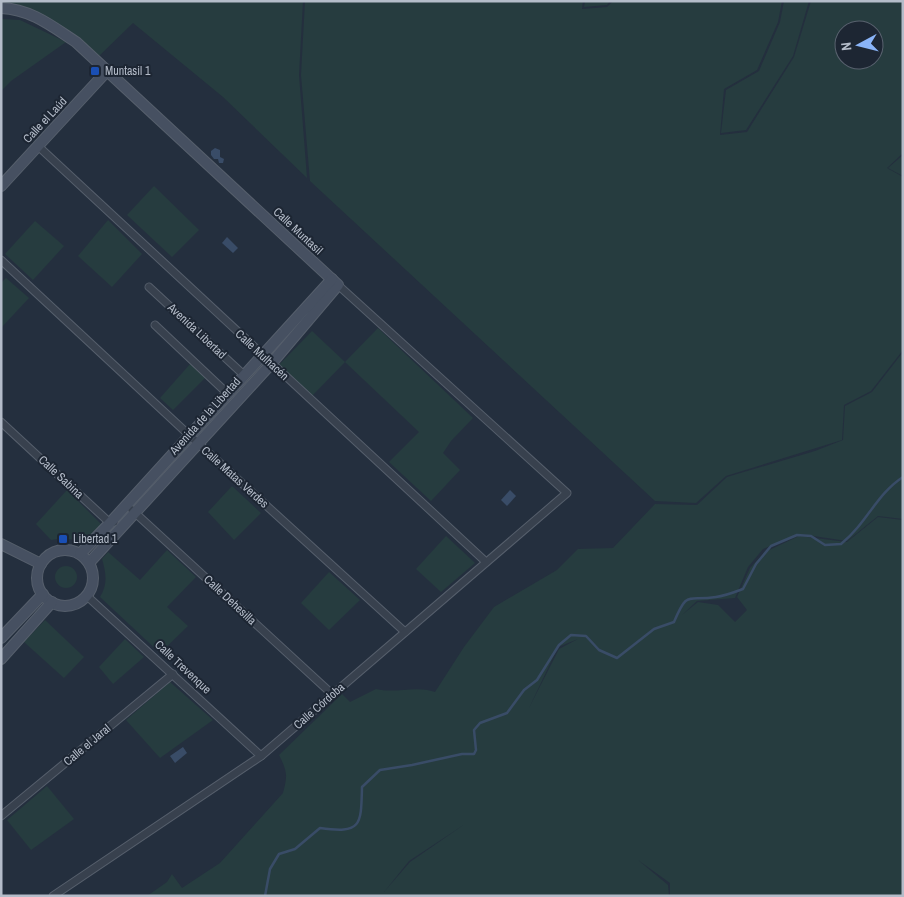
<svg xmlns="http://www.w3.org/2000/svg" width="904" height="897" viewBox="0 0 904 897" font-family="'Archivo Narrow',sans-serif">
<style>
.green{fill:#263c3f;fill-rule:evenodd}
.water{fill:#394c67}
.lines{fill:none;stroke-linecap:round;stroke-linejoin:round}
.stream{stroke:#394c67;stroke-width:2.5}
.street-casing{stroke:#565f6c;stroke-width:9}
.secondary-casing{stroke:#565f6c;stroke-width:12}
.street{stroke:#38414e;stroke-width:7}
.secondary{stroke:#465061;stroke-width:10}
.transit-dot{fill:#1a4fb4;stroke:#1d2633;stroke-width:2}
.labels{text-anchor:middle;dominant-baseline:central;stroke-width:4;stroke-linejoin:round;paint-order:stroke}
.poi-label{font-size:12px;fill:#b4bcc9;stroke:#1d2633;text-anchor:start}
.street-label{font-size:12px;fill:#b4bcc9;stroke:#1d2633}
</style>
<rect width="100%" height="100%" fill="#242f3e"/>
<g class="green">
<polygon points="1,1 303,1 299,75 307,178 223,97 133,23 98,57 72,32 18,6 1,3"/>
<path d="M 305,1 L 583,1 L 582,9 L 607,7 L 613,1 L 782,1 L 778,22 L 757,70 L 724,89 L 720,135 L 747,132 L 794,57 L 811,1 L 903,1 L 903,153 L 887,168 L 903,177 L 903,350 L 871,391 L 844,405 L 842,440 L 726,476 L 696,503 L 655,501 L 310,181 L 301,75 ZM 844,30 L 874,30 L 874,60 L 844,60 Z"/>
<polygon points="585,1 610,1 607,5 584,7"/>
<polygon points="784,1 809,1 793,56 746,130 721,133 726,90 759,71 780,22"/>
<polygon points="1,19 20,20 66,42 11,81 1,91"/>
<polygon points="903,155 903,176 888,168"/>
<polygon points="154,186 199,230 172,257 127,215"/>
<polygon points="108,220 142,254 112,287 78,256"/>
<polygon points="35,221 64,246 33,280 5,254"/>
<polygon points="6,278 29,298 1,328 1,283"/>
<polygon points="378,328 473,418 451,441 443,453 460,470 431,501 389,462 419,432 345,362 311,397 278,366 312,331 345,362"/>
<path d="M 903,352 L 903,519 L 878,516 L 847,541 L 800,534 L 763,549 L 748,567 L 735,598 L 697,601 L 682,615 L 698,602 L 718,605 L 735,622 L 747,610 L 737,597 L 750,568 L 765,552 L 799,536 L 847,542 L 878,517 L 903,520 L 903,896 L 670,896 L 670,883 L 638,860 L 668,885 L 669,896 L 147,896 L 167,882 L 172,874 L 182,888 L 220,863 L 283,793 C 288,775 287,771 279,755 L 342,694 L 350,702 L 376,689 C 396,694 415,685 435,692 L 464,647 L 494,607 L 557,570 L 578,549 L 613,548 L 655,504 L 697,505 L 727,477 L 815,451 L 843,440 L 845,406 L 872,392 ZM 578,639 L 559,649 L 529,708 L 558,647 ZM 465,824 L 410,862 L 384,892 L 409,861 Z"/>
<polygon points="191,363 206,377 173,410 160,398"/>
<polygon points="232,486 261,513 234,540 208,512"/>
<polygon points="67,490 102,525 83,542 64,538 51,540 36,524"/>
<polygon points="446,536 475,563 441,592 416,569"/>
<path d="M 167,550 L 196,577 L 167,607 L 188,626 L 160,653 L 100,597 C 108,584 106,573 102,559 L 108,552 L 140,580 Z"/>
<circle cx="66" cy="577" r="11"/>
<polygon points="329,572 360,600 329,630 301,603"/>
<polygon points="45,620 84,657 64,678 24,642"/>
<polygon points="125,639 144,657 113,684 99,667"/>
<polygon points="170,682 213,720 160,758 126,720"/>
<polygon points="47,786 74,819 31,850 7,820"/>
</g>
<g class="water">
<polygon points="215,148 220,150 220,157 224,159 223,163 219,163 218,159 214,159 211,155 211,151"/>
<polygon points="227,237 238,248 233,253 222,243"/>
<polygon points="510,490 516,496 507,506 501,500"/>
<polygon points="183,747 187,753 175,763 170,756"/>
</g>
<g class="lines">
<path class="stream" d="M 265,896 L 270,869 L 279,854 L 295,849 L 320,828 C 362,834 361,825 362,787 L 380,770 L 412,765 L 462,754 L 474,754 L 476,750 L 474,730 L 480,723 L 507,713 L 524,690 L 537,680 L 559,645 L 571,635 L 586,636 L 599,650 L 617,658 L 654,629 L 674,622 C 688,589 687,602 716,597 C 725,596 735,592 743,589 L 756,564 L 771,546 L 797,535 L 811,536 L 825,545 L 841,544 C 847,539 853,533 858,527 C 873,509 883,490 903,477"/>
<defs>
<g id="street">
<polyline points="38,146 486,562"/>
<polyline points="1,260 189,435 405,632"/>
<polyline points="149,287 245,376"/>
<polyline points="155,325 228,394"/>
<polyline points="1,422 110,523 114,522"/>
<polyline points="132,510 332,694"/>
<polyline points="87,596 261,756"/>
<polyline points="1,816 173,674"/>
<polyline points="53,896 261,756 567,493 338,285"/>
</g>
<g id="secondary">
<path d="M 1,8 C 31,9 53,27 76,42 L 338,285 L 271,364 L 89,563"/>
<polyline points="1,186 107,71"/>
<polyline points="1,544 41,564"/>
<circle cx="65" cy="578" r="28"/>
<polyline points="80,554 110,523 332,279"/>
<polyline points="1,638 43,594"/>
<polyline points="1,659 52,602"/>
</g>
</defs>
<use href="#street" class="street-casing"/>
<use href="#secondary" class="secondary-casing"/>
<use href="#street" class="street"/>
<use href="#secondary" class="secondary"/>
</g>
<g class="transit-dot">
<rect x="90" y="66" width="10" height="10" rx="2.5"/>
<rect x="58" y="534" width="10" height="10" rx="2.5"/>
</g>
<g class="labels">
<g class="poi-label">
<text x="105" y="71">Muntasil 1</text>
<text x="73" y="539">Libertad 1</text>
</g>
<g class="street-label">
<text transform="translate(45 120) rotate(-47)">Calle el Laúd</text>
<text transform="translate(298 231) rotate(43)">Calle Muntasil</text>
<text transform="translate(197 331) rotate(43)">Avenida Libertad</text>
<text transform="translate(262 355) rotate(43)">Calle Mulhacén</text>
<text transform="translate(205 416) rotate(-48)">Avenida de la Libertad</text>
<text transform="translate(61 477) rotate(43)">Calle Sabina</text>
<text transform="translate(235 477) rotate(42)">Calle Matas Verdes</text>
<text transform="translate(230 600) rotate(43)">Calle Dehesilla</text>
<text transform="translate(183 667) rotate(43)">Calle Trevenque</text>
<text transform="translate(319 706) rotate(-41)">Calle Córdoba</text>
<text transform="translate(87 745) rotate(-40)">Calle el Jaral</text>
</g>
</g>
<rect width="904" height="897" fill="none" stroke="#b4bcc9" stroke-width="5"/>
<g transform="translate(859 45) rotate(263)"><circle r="24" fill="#1d2633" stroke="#59626f"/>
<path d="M0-4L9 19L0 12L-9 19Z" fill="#8ab4f8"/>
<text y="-8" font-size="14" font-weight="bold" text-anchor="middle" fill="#b4bcc9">N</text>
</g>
</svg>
